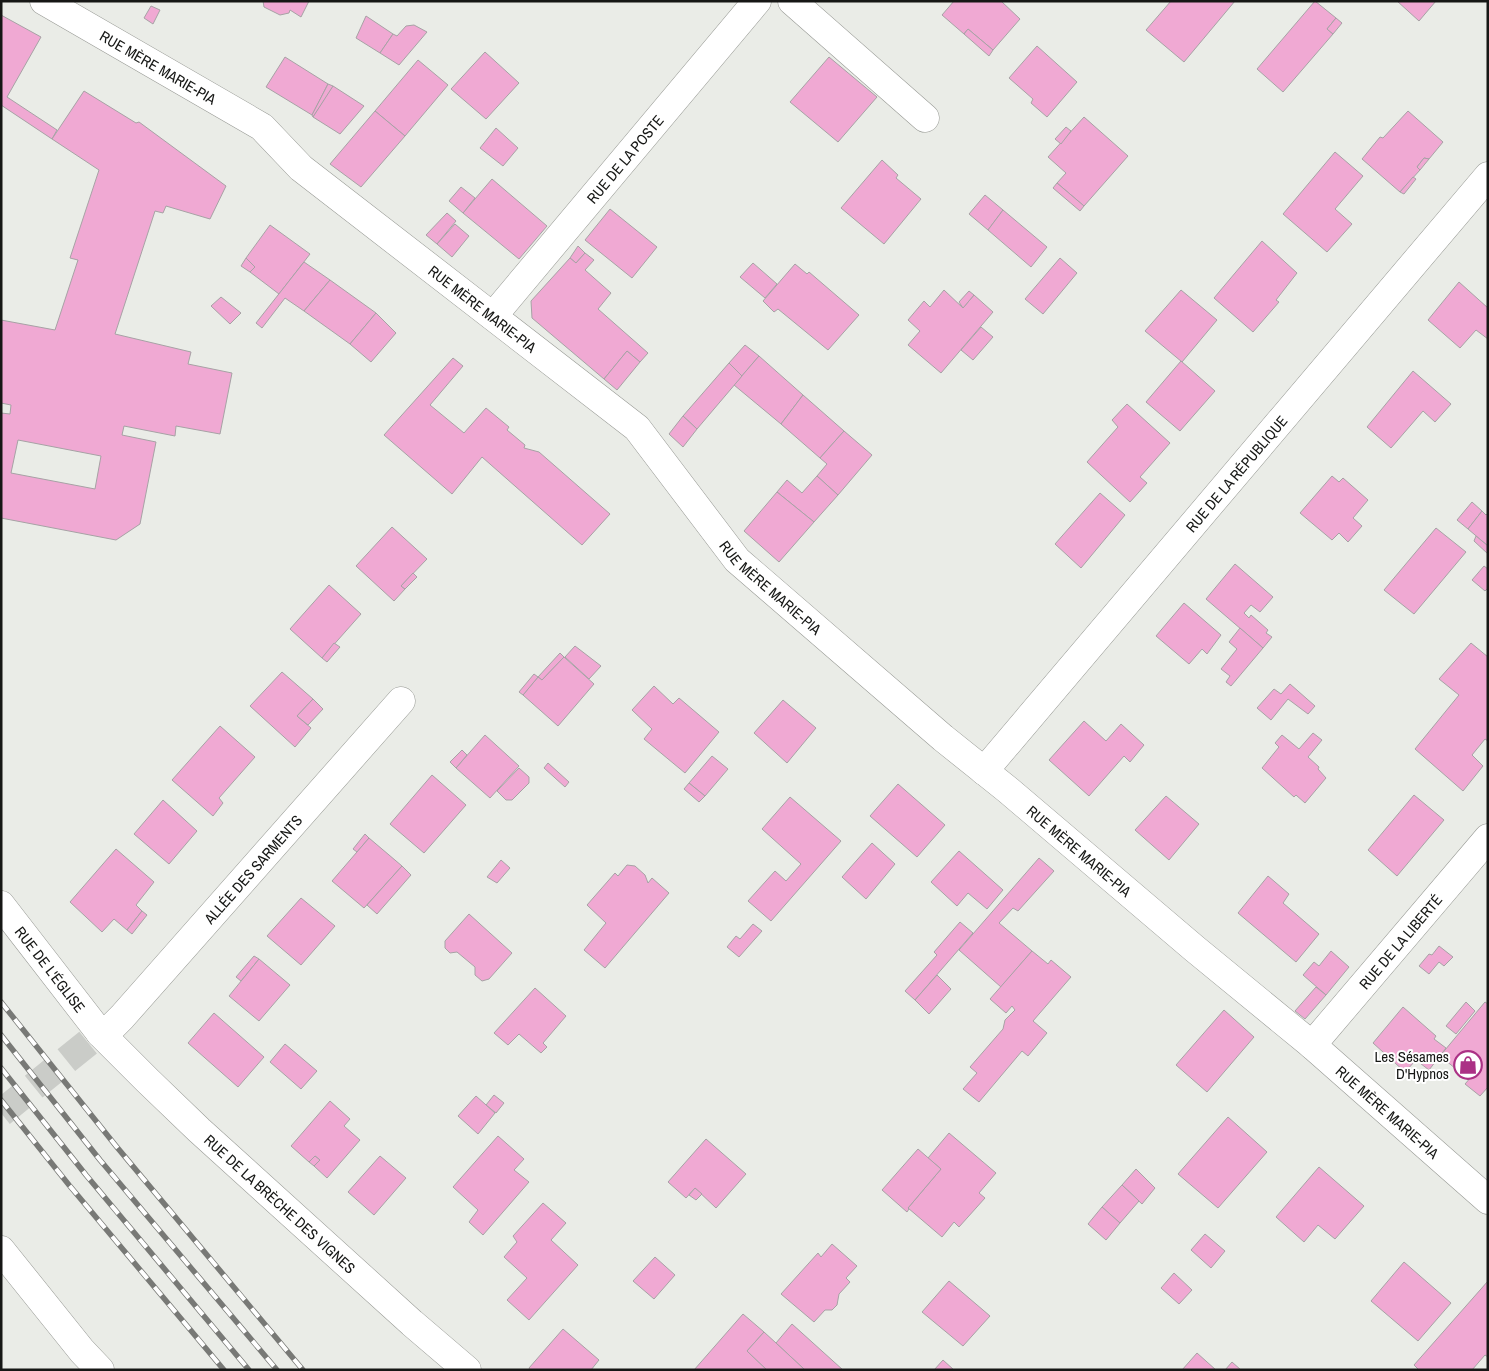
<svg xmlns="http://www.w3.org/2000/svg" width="1489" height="1371" viewBox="0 0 1489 1371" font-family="'Archivo Narrow',sans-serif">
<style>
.building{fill:#f0a9d3;stroke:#a7a2a5;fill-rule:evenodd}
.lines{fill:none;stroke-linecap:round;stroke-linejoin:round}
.minor-tunnel{stroke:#caccc8;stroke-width:28;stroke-dasharray:28 14;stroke-linecap:butt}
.minor-casing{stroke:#979994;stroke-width:29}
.minor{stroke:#fff;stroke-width:28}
.rail-casing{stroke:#787976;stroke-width:5.5}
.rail{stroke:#fff;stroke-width:4;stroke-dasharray:11;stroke-linecap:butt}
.labels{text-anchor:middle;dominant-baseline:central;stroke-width:4;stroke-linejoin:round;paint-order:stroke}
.street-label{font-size:15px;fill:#161715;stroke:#fff}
.poi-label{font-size:15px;fill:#161715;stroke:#fff;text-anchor:end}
</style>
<rect width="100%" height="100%" fill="#eaece7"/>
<g class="building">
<polygon points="263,1 309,1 301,17 290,10 289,13 280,15 264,7"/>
<polygon points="954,1 1001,1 1020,19 993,50 968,29 964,34 942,15"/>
<polygon points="1171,1 1235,1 1184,62 1146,30"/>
<polygon points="1315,1 1336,18 1327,29 1333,34 1283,92 1257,69"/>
<polygon points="1397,1 1436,1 1419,21"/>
<polygon points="151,6 160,10 153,24 144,18"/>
<polygon points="1,15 41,37 7,97 57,130 52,139 1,105"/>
<polygon points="366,16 393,34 380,53 356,38"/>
<polygon points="1336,18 1342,23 1333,34 1327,29"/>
<polygon points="414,25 427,32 399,65 380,53 393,34 397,36 406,26"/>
<polygon points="968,29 993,50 989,56 964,34"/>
<polygon points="1037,46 1077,82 1047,117 1031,103 1033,99 1009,78"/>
<polygon points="485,52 519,83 486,119 451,89"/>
<polygon points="285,57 328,84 312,115 266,87"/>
<polygon points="829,57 877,97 838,142 790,102"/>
<polygon points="418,60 448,85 405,136 375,111"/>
<polygon points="328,84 333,86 332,89 313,117 312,115"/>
<polygon points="333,86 364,106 340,134 313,117"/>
<path d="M 84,91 L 136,123 L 139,122 L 226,186 L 210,219 L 166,206 L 163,213 L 155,211 L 115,334 L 191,352 L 188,364 L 232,373 L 220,434 L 176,426 L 175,436 L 124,426 L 122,435 L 156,442 L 140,524 L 116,540 L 1,518 L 1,413 L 10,414 L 11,405 L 1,403 L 1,320 L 55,330 L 78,260 L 70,258 L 99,170 L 52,139 ZM 18,440 L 101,456 L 95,489 L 11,473 Z"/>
<polygon points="375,111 405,136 361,187 330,164"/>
<polygon points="1408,111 1443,142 1429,159 1424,158 1417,167 1420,170 1400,192 1362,159 1380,137 1383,138"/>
<polygon points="1084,117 1128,156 1084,206 1057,183 1066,173 1048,157"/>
<polygon points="1066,127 1071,131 1061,144 1055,139"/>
<polygon points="496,128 518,148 503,166 480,148"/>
<polygon points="1335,152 1363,176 1335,209 1352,224 1327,252 1283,214"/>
<polygon points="1424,158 1429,159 1420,170 1417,167"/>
<polygon points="882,160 898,175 896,178 921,199 884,244 841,208"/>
<polygon points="1413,177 1416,179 1404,194 1400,192"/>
<polygon points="492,179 547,226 519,259 463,213"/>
<polygon points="1057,183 1084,206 1080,211 1053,188"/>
<polygon points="461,187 475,198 463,213 449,201"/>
<polygon points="985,195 1003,210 988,230 969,214"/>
<polygon points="610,209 657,247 632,278 585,240"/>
<polygon points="1003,210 1047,247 1031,267 988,230"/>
<polygon points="447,213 456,221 437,244 426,235"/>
<polygon points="455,224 469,236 452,257 437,244"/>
<polygon points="270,225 310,254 279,294 250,272 255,267 246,258"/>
<polygon points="1262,241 1297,273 1276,300 1279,302 1253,332 1214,298"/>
<polygon points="578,246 585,253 576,263 570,258"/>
<polygon points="585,253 594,260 585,270 611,293 598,309 648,353 640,362 627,351 604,379 532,318 531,301 570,258 576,263"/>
<polygon points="246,258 255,267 250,272 241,266"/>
<polygon points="1060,258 1077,273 1043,314 1025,299"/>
<polygon points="304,262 330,280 304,311 285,298 262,328 256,323"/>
<polygon points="753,263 777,284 765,298 740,277"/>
<polygon points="795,264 807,274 809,272 859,315 828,350 778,309 774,312 763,301"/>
<polygon points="330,280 376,313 350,344 304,311"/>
<polygon points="1459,282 1488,308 1488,339 1476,330 1460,348 1428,320"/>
<polygon points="944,290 963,308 974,295 993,312 941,373 908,345 920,331 908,320 924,301 930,307"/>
<polygon points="1181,290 1217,320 1182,362 1145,331"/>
<polygon points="969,291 974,295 963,308 959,302"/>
<polygon points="221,297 241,313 230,324 211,306"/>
<polygon points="376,313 396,333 371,362 350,344"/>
<polygon points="981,327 993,337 973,360 961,350"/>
<polygon points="745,345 759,356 742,376 729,363"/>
<polygon points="627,351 640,362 617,390 604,379"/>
<polygon points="759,356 803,395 781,424 734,385"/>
<polygon points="453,358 463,366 430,405 464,433 486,408 509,427 507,430 525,445 524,448 539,452 610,514 582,545 482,457 452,494 384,435"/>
<polygon points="1181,361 1215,391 1180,431 1146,402"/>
<polygon points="729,363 742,376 697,429 683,416"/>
<polygon points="1413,371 1451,404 1435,422 1423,411 1391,448 1367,427"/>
<polygon points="803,395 844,431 820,458 781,424"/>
<polygon points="1127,404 1170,443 1140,477 1147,483 1130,502 1087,462 1118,427 1112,420"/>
<polygon points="683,416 697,429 683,447 669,434"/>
<polygon points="844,431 872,455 838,495 817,476 827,464 820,458"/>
<polygon points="817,476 838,495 814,522 777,492 787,480 802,493"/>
<polygon points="1332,476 1339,482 1343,478 1368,500 1353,518 1362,526 1348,542 1339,533 1332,540 1300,513"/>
<polygon points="777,492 814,522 779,562 744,531"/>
<polygon points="1100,493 1125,515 1081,568 1055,544"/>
<polygon points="1472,502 1482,511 1468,529 1457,520"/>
<polygon points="1482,511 1486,515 1488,513 1488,546 1468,529"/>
<polygon points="392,527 427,559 401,586 405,589 394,601 356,566"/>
<polygon points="1436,528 1466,552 1414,614 1384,590"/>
<polygon points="1476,536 1488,546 1488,554 1474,541"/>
<polygon points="1235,564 1273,597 1260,612 1251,605 1244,613 1249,618 1251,615 1268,630 1266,633 1272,637 1263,648 1206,599"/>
<polygon points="1484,566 1488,569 1488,588 1485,591 1472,580"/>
<polygon points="413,573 417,577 405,589 401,586"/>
<polygon points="329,585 361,614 322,658 290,629"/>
<polygon points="1184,603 1221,635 1207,654 1202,649 1189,664 1156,636"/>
<polygon points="1240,628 1263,648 1231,686 1226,682 1230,676 1221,669 1237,649 1229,642"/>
<polygon points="334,643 340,647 327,662 322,658"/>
<polygon points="1471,643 1488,657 1488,741 1485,739 1472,755 1483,766 1463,791 1415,749 1459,695 1439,679"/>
<polygon points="575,646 601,666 589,679 565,657"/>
<polygon points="560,653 564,657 542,680 538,677"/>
<polygon points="564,657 594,684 558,726 523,695 538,677 542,680"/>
<polygon points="282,672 313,699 297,716 311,728 295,747 250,706"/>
<polygon points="534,674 538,677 523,695 519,692"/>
<polygon points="1290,684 1315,706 1308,714 1288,699 1271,720 1257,708 1274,689 1281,694"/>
<polygon points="654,686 673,704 679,698 719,732 685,773 644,739 652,729 632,710"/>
<polygon points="313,699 323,709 308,725 297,716"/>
<polygon points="783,700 816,728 787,763 754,733"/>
<polygon points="1084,721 1106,741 1121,724 1144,745 1130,762 1124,756 1089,796 1049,760"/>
<polygon points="220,726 255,757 219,798 223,803 213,816 172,780"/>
<polygon points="1313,733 1322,740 1308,757 1319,767 1318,769 1326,778 1305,803 1296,795 1294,797 1262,768 1279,747 1275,743 1282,735 1299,749"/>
<polygon points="485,735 519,766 490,798 456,768"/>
<polygon points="462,750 467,755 456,768 450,762"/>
<polygon points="712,756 728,769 705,796 689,783"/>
<polygon points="548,763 569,782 565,787 544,768"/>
<polygon points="519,768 529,777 529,783 512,800 506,800 497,791"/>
<polygon points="432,775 466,805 424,853 390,824"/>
<polygon points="689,783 705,796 699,802 684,789"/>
<polygon points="898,784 945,825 917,857 870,816"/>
<polygon points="1414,795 1444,820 1397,876 1368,850"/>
<polygon points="1166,796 1199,824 1169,860 1135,830"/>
<polygon points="790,797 841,841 771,921 748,901 775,871 786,881 801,864 762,829"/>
<polygon points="163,800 197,831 169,864 134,834"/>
<polygon points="365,834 369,838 357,852 353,849"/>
<polygon points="369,838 402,866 364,908 332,881"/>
<polygon points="872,843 895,864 866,899 842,877"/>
<polygon points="116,849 154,882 136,905 142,911 127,930 114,919 102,932 70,902"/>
<polygon points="959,851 1003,890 987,909 968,893 957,906 931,882"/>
<polygon points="1039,858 1054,871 1018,911 1013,908 999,923 1032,951 1001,987 959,950"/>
<polygon points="501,860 510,868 497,883 487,877"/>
<polygon points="627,865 635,866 645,875 648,883 652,878 669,893 605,968 584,950 606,923 587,905 615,873 618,876"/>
<polygon points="402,866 411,875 377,914 367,905"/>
<polygon points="1268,876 1289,894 1283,903 1319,934 1296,962 1238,913"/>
<polygon points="301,898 335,926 301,965 267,936"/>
<polygon points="142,911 147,915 132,934 127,930"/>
<polygon points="469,914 512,953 489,979 482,981 475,975 475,967 457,952 450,953 445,948 445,941"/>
<polygon points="960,922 973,933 915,1000 905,991 937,955 934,952"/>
<polygon points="753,924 762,931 739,957 727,947 736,936 740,939"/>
<polygon points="1439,946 1453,957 1444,966 1439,962 1429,974 1419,966 1429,954 1432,955"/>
<polygon points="1032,951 1048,964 1051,960 1071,977 1033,1021 1047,1033 1028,1056 1022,1051 979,1102 963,1089 977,1073 970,1067 1003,1029 1005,1020 1015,1010 1012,1006 1006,1013 990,999"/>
<polygon points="1331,951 1349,967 1326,995 1303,975 1314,962 1319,966"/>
<polygon points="254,956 259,959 241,981 236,977"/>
<polygon points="259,959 290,985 259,1021 229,996"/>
<polygon points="937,975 951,989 929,1014 915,1000"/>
<polygon points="1316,987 1326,995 1305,1019 1295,1011"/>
<polygon points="535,988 566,1016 543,1043 547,1047 541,1053 519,1034 508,1045 494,1033"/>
<polygon points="1466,1002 1475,1011 1456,1034 1446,1026"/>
<polygon points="1485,1002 1488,1004 1488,1087 1480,1096 1465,1084 1472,1076 1464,1070 1461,1073 1440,1056"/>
<polygon points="1403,1007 1436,1036 1434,1039 1446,1048 1429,1070 1416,1060 1405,1072 1373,1043"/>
<polygon points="1224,1010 1254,1037 1207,1092 1176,1065"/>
<polygon points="214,1013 264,1057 238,1087 188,1043"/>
<polygon points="285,1044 317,1071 301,1089 270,1062"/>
<polygon points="494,1095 504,1103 496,1113 486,1105"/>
<polygon points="476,1096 495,1113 478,1134 458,1116"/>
<polygon points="330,1101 350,1119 344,1126 360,1140 327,1178 314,1166 320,1160 315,1156 309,1162 291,1146"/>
<polygon points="1228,1117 1267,1152 1218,1208 1178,1174"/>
<polygon points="949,1133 996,1173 979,1193 985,1198 959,1227 954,1222 942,1237 908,1208 941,1169 928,1158"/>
<polygon points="498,1136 524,1159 514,1170 529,1182 483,1235 469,1222 478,1210 453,1187"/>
<polygon points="706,1139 746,1174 716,1208 695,1188 686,1198 668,1182"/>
<polygon points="918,1149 941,1169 908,1208 909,1209 907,1212 882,1190"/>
<polygon points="315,1156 320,1160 314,1166 309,1162"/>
<polygon points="380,1156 406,1178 374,1215 348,1192"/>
<polygon points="1319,1167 1364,1206 1335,1239 1318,1225 1304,1242 1276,1217"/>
<polygon points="1136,1169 1155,1188 1142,1204 1122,1185"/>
<polygon points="1122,1185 1139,1201 1120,1223 1102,1207"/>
<polygon points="695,1188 702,1194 696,1200 689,1195"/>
<polygon points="543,1203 566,1223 551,1240 578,1265 529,1320 507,1300 527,1278 504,1257 517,1242 513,1236"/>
<polygon points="1102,1207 1120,1223 1106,1240 1088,1224"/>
<polygon points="1205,1234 1225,1251 1211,1268 1191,1250"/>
<polygon points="832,1244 857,1266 846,1278 850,1282 839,1294 837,1305 832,1310 825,1310 814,1322 781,1294 818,1253 821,1257"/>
<polygon points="655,1257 675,1275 654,1299 633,1281"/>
<polygon points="1404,1262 1451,1303 1418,1341 1371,1301"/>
<polygon points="1174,1273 1192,1290 1179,1304 1161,1288"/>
<polygon points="949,1281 990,1316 963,1346 922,1312"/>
<polygon points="1488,1281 1488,1357 1485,1355 1472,1370 1419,1370 1414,1365"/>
<polygon points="743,1314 764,1332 747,1351 767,1370 694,1370"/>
<polygon points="792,1324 843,1370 805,1370 776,1343"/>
<polygon points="563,1329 599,1360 591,1370 530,1370 529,1368"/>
<polygon points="764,1332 776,1343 805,1370 767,1370 747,1351"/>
<polygon points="1197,1353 1216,1370 1182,1370"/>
<polygon points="943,1360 954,1370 934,1370"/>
<polygon points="1232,1362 1241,1370 1225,1370"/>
</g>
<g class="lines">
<polyline class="minor-tunnel" points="1,1113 100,1033"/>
<defs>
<g id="minor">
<path id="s1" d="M 44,1 L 262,127 L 301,168 L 637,428 L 737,560 L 943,738 L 1008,790 L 1195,949 L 1312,1045 L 1488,1200"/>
<polyline points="792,1 925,118"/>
<path id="s2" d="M 493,316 L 757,1"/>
<path id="s3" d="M 984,771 L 1488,176"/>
<path id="s4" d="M 1,905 L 100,1033 L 147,1080 L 199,1130 L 412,1323 L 467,1370"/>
<path id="s5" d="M 100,1033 L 113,1026 L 122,1017 L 401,701"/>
<path id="s6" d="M 1312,1045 L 1488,838"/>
<polyline points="1,1250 82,1351 100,1370"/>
</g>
</defs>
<use href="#minor" class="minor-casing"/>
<use href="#minor" class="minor"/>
<defs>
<g id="rail">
<polyline points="1,1002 116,1146 303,1370"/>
<polyline points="1,1035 100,1160 277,1370"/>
<polyline points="1,1068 86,1175 249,1370"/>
<polyline points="1,1100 69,1185 224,1370"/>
</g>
</defs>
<use href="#rail" class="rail-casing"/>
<use href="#rail" class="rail"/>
</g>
<defs>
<symbol id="shop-ring" viewBox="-11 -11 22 22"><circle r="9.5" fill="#fff" stroke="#ab3185" stroke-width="1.5"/><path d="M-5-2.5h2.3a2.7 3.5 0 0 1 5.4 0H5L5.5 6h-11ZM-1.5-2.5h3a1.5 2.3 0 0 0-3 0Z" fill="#ab3185"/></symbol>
</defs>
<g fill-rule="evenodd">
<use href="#shop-ring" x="1452" y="1049" width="32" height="32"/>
</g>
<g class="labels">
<g class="street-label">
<text stroke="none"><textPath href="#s1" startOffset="132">RUE MÈRE MARIE-PIA</textPath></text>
<text stroke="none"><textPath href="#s2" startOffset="205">RUE DE LA POSTE</textPath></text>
<text stroke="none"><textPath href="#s1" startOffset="538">RUE MÈRE MARIE-PIA</textPath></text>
<text stroke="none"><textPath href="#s3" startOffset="390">RUE DE LA RÉPUBLIQUE</textPath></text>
<text stroke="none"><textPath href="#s1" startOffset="942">RUE MÈRE MARIE-PIA</textPath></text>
<text stroke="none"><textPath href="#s1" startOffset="1348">RUE MÈRE MARIE-PIA</textPath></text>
<text stroke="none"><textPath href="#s5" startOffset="225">ALLÉE DES SARMENTS</textPath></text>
<text stroke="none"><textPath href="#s6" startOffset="136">RUE DE LA LIBERTÉ</textPath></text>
<text stroke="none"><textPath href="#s4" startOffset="81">RUE DE L'ÉGLISE</textPath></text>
<text stroke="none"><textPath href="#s1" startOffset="1752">RUE MÈRE MARIE-PIA</textPath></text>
<text stroke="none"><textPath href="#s4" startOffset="410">RUE DE LA BRÈCHE DES VIGNES</textPath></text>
</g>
<g class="poi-label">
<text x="1449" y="1056">Les Sésames<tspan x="1449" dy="17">D'Hypnos</tspan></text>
</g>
</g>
<rect width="1489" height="1371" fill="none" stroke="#161715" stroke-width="5"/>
</svg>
